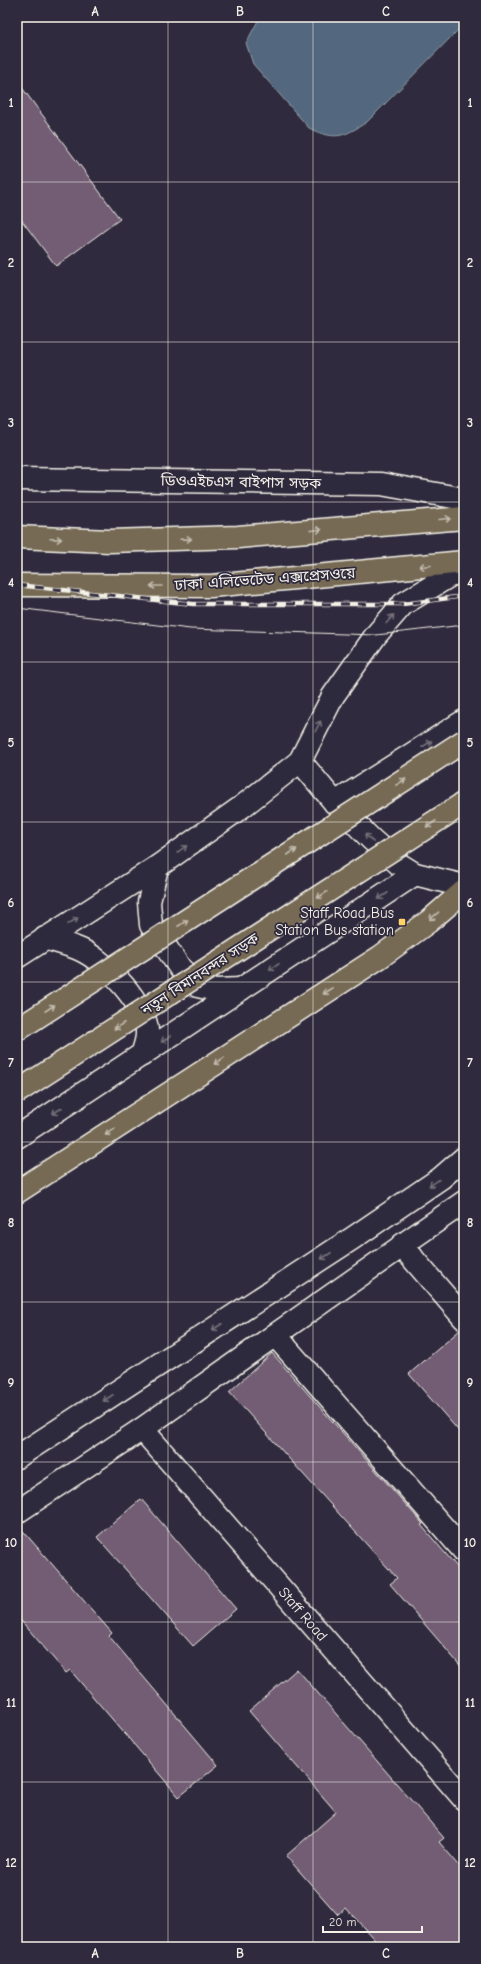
<svg xmlns="http://www.w3.org/2000/svg" width="481" height="1964" viewBox="0 0 481 1964" font-family="'Comic Neue','Noto Sans Bengali',sans-serif">
<style>
.water{fill:#53687e;stroke:#939fa8}
.building{fill:#725d75;stroke:#f4f1e8}
.lines{fill:none;stroke-linecap:round;stroke-linejoin:round}
.minor-casing{stroke:#f4f1e8;stroke-width:25}
.tertiary-casing{stroke:#f4f1e8;stroke-width:25}
.secondary-casing{stroke:#f4f1e8;stroke-width:25}
.trunk-casing{stroke:#f4f1e8;stroke-width:25}
.motorway-casing{stroke:#f4f1e8;stroke-width:25}
.minor{stroke:#2f2a3d;stroke-width:22}
.tertiary{stroke:#2f2a3d;stroke-width:22}
.secondary{stroke:#2f2a3d;stroke-width:22}
.trunk{stroke:#766a54;stroke-width:22}
.motorway{stroke:#766a54;stroke-width:22}
.tram{stroke:#f4f1e8;stroke-width:1}
.rail-casing{stroke:#f4f1e8;stroke-width:4.5}
.rail{stroke:#2f2a3d;stroke-width:3;stroke-dasharray:9;stroke-linecap:butt}
.trunk-bridge-casing{stroke:#f4f1e8;stroke-width:25;stroke-linecap:butt}
.trunk-bridge{stroke:#766a54;stroke-width:22}
.oneway{stroke:#c2bbad}
.oneway2{stroke:#747079}
.grid{fill:none;stroke:#f4f1e8;stroke-width:1;stroke-opacity:0.55}
.poi-dot{fill:#ffd166;stroke:#2f2a3d;stroke-width:1.5}
.labels{text-anchor:middle;dominant-baseline:central;stroke-width:3.5;stroke-linejoin:round;paint-order:stroke}
.street-label{font-size:15px;fill:#f4f1e8;stroke:#2f2a3d}
.poi-label{font-size:15px;fill:#f4f1e8;stroke:#2f2a3d;text-anchor:end}
.neatline{fill:none;stroke:#f4f1e8;stroke-width:1.5}
.grid-label{font-size:13px;text-anchor:middle;font-weight:bold;fill:#f4f1e8}
</style>
<rect width="100%" height="100%" fill="#2f2a3d"/>
<filter id="ink" filterUnits="userSpaceOnUse"><feTurbulence type="fractalNoise" baseFrequency=".025" numOctaves="2"/><feDisplacementMap in="SourceGraphic" scale="8" xChannelSelector="R" yChannelSelector="G"/><feConvolveMatrix kernelMatrix="1 2 1 2 8 2 1 2 1" color-interpolation-filters="sRGB"/></filter>
<g filter="url(#ink)">
<path class="water" d="M 260,17 L 464,17 L 464,24 L 367,122 C 343,137 336,141 309,128 L 253,64 L 246,43 Z"/>
<g class="building">
<polygon points="17,81 120,219 56,266 17,214"/>
<polygon points="460,1330 464,1330 464,1437 409,1374"/>
<polygon points="272,1353 423,1524 421,1525 464,1575 464,1670 390,1584 397,1578 229,1392"/>
<polygon points="141,1499 236,1609 193,1646 97,1537"/>
<polygon points="17,1524 112,1633 109,1636 218,1765 179,1797 70,1670 66,1673 17,1616"/>
<polygon points="297,1669 444,1838 439,1842 464,1871 464,1947 381,1947 346,1908 338,1915 286,1856 336,1812 249,1711"/>
</g>
<g class="lines">
<defs>
<g id="minor">
<polyline points="412,1257 402,1245 464,1202"/>
<polyline points="285,1346 275,1335 402,1246 464,1318"/>
<polyline points="142,1429 464,1799"/>
<polyline points="17,1512 142,1429 275,1335 464,1551"/>
</g>
<polyline id="tertiary" points="17,479 381,484 464,499"/>
<g id="secondary">
<polyline points="300,761 335,803 371,839 399,864 415,874 464,886"/>
<polyline points="335,803 464,721"/>
<polyline points="157,867 149,902 151,925 180,968 198,986 216,990 241,989"/>
<path d="M 45,938 C 57,942 70,945 81,950 C 104,960 149,1007 147,1034 C 147,1041 144,1048 142,1055"/>
<polyline points="17,957 157,867 243,806 300,761 333,696 376,635 403,604 464,567"/>
<polyline points="17,1137 415,874"/>
<polyline points="17,1457 353,1238 441,1178 464,1158"/>
</g>
<polyline id="trunk" points="17,1192 380,957 428,922 464,891"/>
<g id="motorway">
<polyline points="17,537 110,541 238,537 464,518"/>
<polyline points="17,585 211,586 464,562"/>
</g>
</defs>
<use href="#minor" class="minor-casing"/>
<use href="#tertiary" class="tertiary-casing"/>
<use href="#secondary" class="secondary-casing"/>
<use href="#trunk" class="trunk-casing"/>
<use href="#motorway" class="motorway-casing"/>
<use href="#minor" class="minor"/>
<use href="#tertiary" class="tertiary"/>
<use href="#secondary" class="secondary"/>
<use href="#trunk" class="trunk"/>
<use href="#motorway" class="motorway"/>
<polyline class="tram" points="17,608 190,629 376,635 464,625"/>
<defs>
<polyline id="rail" points="17,585 193,604 403,604 464,596"/>
</defs>
<use href="#rail" class="rail-casing"/>
<use href="#rail" class="rail"/>
<defs>
<g id="trunk-bridge">
<polyline points="17,1030 464,741"/>
<polyline points="17,1092 464,803"/>
</g>
</defs>
<use href="#trunk-bridge" class="trunk-bridge-casing"/>
<use href="#trunk-bridge" class="trunk-bridge"/>
</g>
<defs><path id="oneway-shaft" d="M-6 0H5M1.5-3L5.5 0L1.5 3" fill="none" stroke-width="1.6" stroke-linecap="round" stroke-linejoin="round"/></defs>
<g class="oneway">
<use href="#oneway-shaft" transform="translate(445 519) rotate(-5)"/>
<use href="#oneway-shaft" transform="translate(316 530) rotate(-5)"/>
<use href="#oneway-shaft" transform="translate(56 539) rotate(2)"/>
<use href="#oneway-shaft" transform="translate(186 539) rotate(-2)"/>
<use href="#oneway-shaft" transform="translate(425 566) rotate(175)"/>
<use href="#oneway-shaft" transform="translate(156 586) rotate(180)"/>
<use href="#oneway-shaft" transform="translate(401 782) rotate(-33)"/>
<use href="#oneway-shaft" transform="translate(431 824) rotate(147)"/>
<use href="#oneway-shaft" transform="translate(292 852) rotate(-33)"/>
<use href="#oneway-shaft" transform="translate(322 895) rotate(147)"/>
<use href="#oneway-shaft" transform="translate(434 916) rotate(140)"/>
<use href="#oneway-shaft" transform="translate(183 923) rotate(-33)"/>
<use href="#oneway-shaft" transform="translate(328 991) rotate(147)"/>
<use href="#oneway-shaft" transform="translate(50 1008) rotate(-33)"/>
<use href="#oneway-shaft" transform="translate(119 1026) rotate(147)"/>
<use href="#oneway-shaft" transform="translate(219 1061) rotate(147)"/>
<use href="#oneway-shaft" transform="translate(110 1132) rotate(147)"/>
</g>
<g class="oneway2">
<use href="#oneway-shaft" transform="translate(390 619) rotate(-50)"/>
<use href="#oneway-shaft" transform="translate(318 726) rotate(-63)"/>
<use href="#oneway-shaft" transform="translate(427 744) rotate(-33)"/>
<use href="#oneway-shaft" transform="translate(369 838) rotate(-136)"/>
<use href="#oneway-shaft" transform="translate(182 849) rotate(-35)"/>
<use href="#oneway-shaft" transform="translate(383 896) rotate(147)"/>
<use href="#oneway-shaft" transform="translate(73 921) rotate(-33)"/>
<use href="#oneway-shaft" transform="translate(274 967) rotate(147)"/>
<use href="#oneway-shaft" transform="translate(166 1039) rotate(146)"/>
<use href="#oneway-shaft" transform="translate(57 1111) rotate(147)"/>
<use href="#oneway-shaft" transform="translate(434 1183) rotate(146)"/>
<use href="#oneway-shaft" transform="translate(326 1256) rotate(147)"/>
<use href="#oneway-shaft" transform="translate(217 1327) rotate(147)"/>
<use href="#oneway-shaft" transform="translate(108 1398) rotate(147)"/>
</g>
</g>
<path class="grid" d="M 168,17 L 168,1947M 313,17 L 313,1947M 17,182 L 464,182M 17,342 L 464,342M 17,502 L 464,502M 17,662 L 464,662M 17,822 L 464,822M 17,982 L 464,982M 17,1142 L 464,1142M 17,1302 L 464,1302M 17,1462 L 464,1462M 17,1622 L 464,1622M 17,1782 L 464,1782"/>
<rect class="poi-dot" x="398" y="918" width="8" height="8" rx="2"/>
<g class="labels">
<g class="street-label">
<text transform="translate(241 482) rotate(1)">ডিওএইচএস বাইপাস সড়ক</text>
<text transform="translate(265 579) rotate(-4)">ঢাকা এলিভেটেড এক্সপ্রেসওয়ে</text>
<text transform="translate(200 974) rotate(-33)">নতুন বিমানবন্দর সড়ক</text>
<text transform="translate(303 1614) rotate(49)">Staff Road</text>
</g>
<g class="poi-label">
<text x="394" y="913">Staff Road Bus<tspan x="394" dy="17">Station Bus station</tspan></text>
</g>
</g>
<rect width="481" height="1964" fill="none" stroke="#2f2a3d" stroke-width="44"/>
<path d="M323 1926v6h99v-6" fill="none" stroke="#f4f1e8" stroke-width="2"/>
<text x="329" y="1926" font-size="12" fill="#f4f1e8" stroke="#2f2a3d" stroke-width="3" paint-order="stroke">20 m</text>
<rect x="22" y="22" width="437" height="1920" class="neatline"/>
<g class="grid-label">
<text x="95" y="16">A</text>
<text x="240" y="16">B</text>
<text x="386" y="16">C</text>
<text x="11" y="107">1</text>
<text x="470" y="107">1</text>
<text x="11" y="267">2</text>
<text x="470" y="267">2</text>
<text x="11" y="427">3</text>
<text x="470" y="427">3</text>
<text x="11" y="587">4</text>
<text x="470" y="587">4</text>
<text x="11" y="747">5</text>
<text x="470" y="747">5</text>
<text x="11" y="907">6</text>
<text x="470" y="907">6</text>
<text x="11" y="1067">7</text>
<text x="470" y="1067">7</text>
<text x="11" y="1227">8</text>
<text x="470" y="1227">8</text>
<text x="11" y="1387">9</text>
<text x="470" y="1387">9</text>
<text x="11" y="1547">10</text>
<text x="470" y="1547">10</text>
<text x="11" y="1707">11</text>
<text x="470" y="1707">11</text>
<text x="11" y="1867">12</text>
<text x="470" y="1867">12</text>
<text x="95" y="1958">A</text>
<text x="240" y="1958">B</text>
<text x="386" y="1958">C</text>
</g>
</svg>
